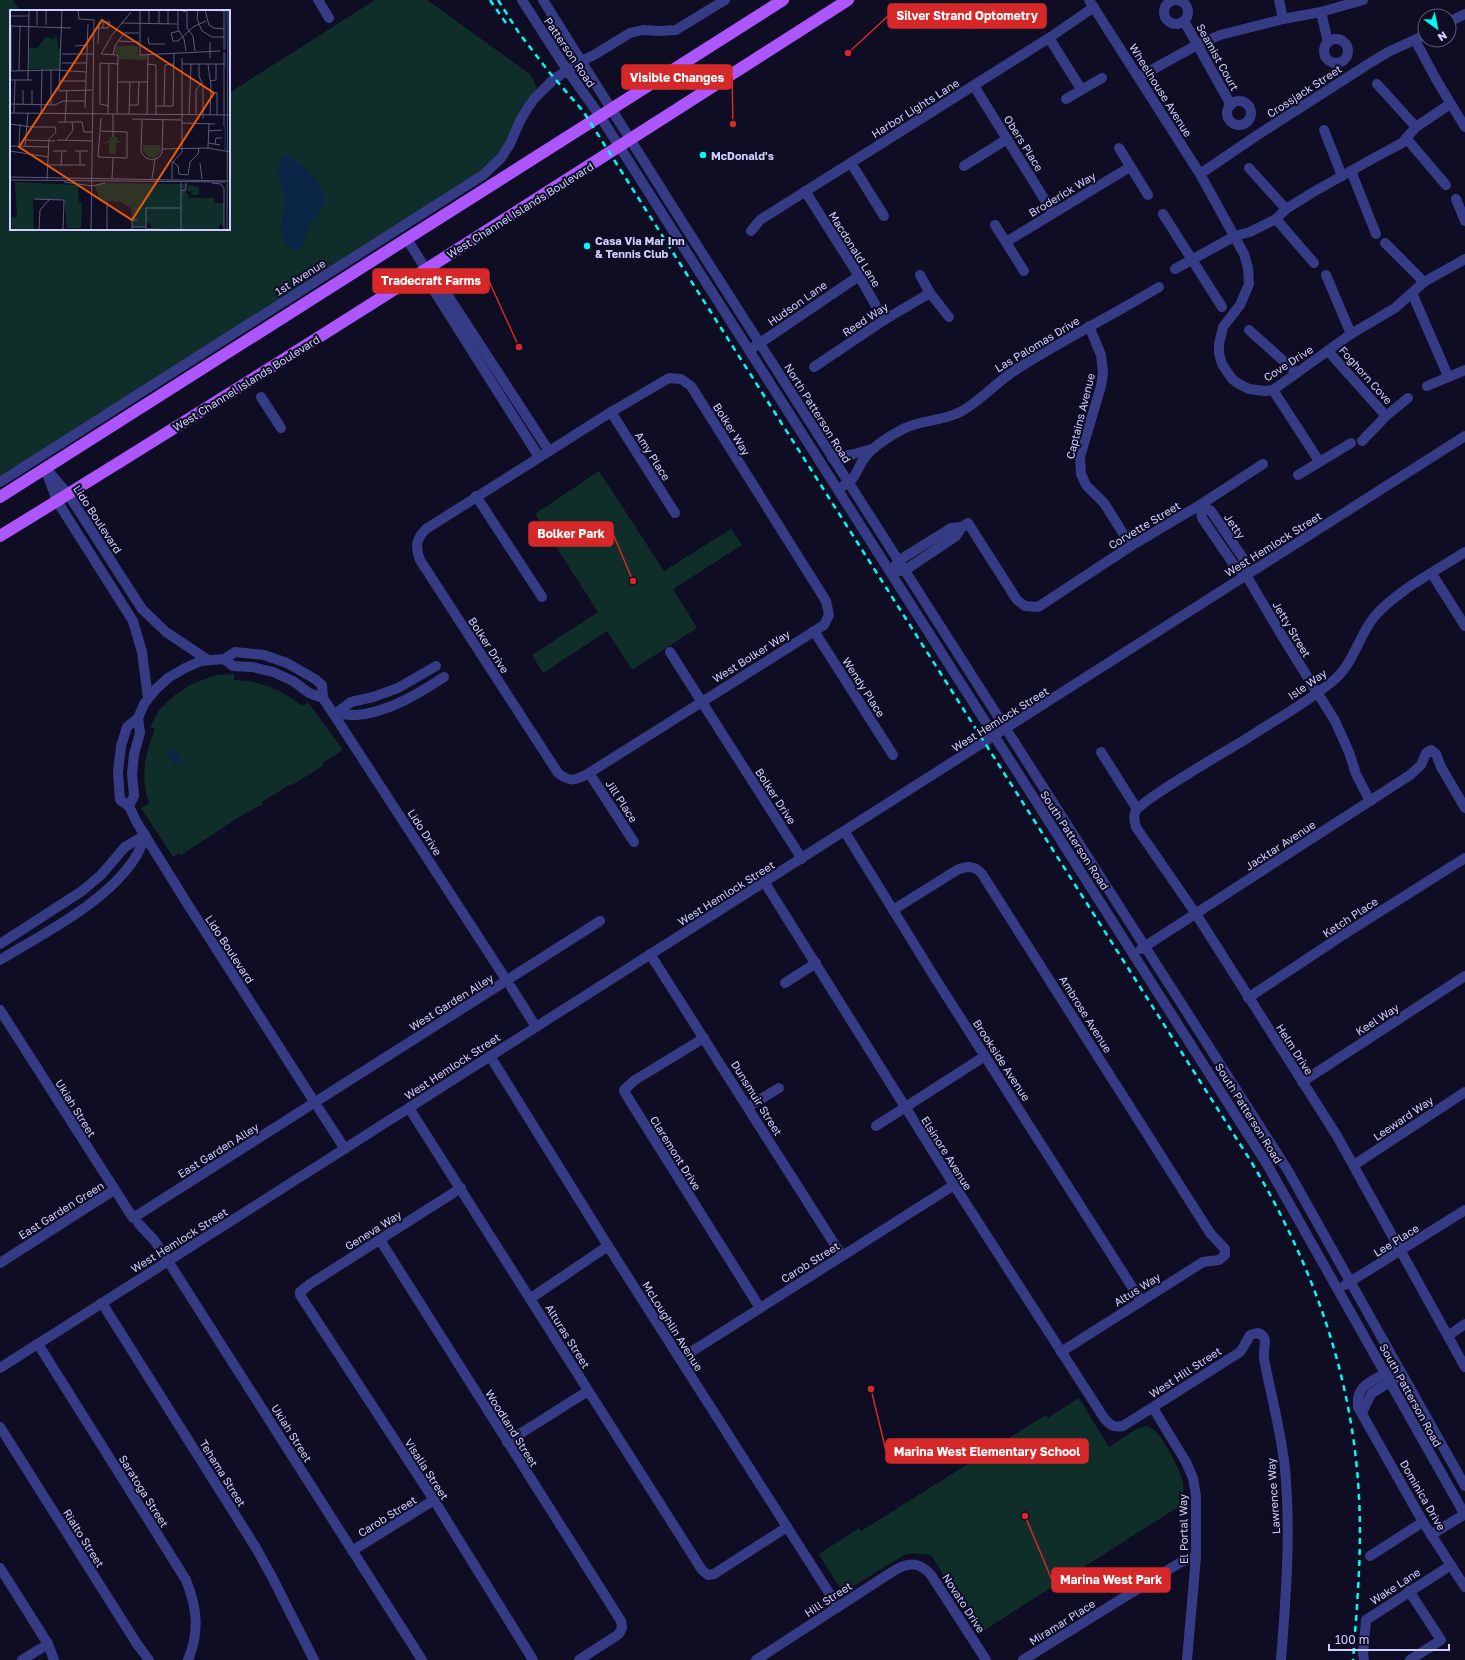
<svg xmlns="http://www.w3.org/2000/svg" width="1465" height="1660" viewBox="0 0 1465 1660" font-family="'Golos Text',sans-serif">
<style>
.green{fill:#0f2e29}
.water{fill:#092646}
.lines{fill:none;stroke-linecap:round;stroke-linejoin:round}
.minor{stroke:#353b85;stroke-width:10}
.major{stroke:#ad56ff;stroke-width:12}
.rail{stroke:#00faf7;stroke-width:2.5;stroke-dasharray:6 5;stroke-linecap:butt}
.poi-dot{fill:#00faf7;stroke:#0e0d23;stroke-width:1.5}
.labels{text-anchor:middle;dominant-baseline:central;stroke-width:4;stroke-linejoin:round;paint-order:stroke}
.street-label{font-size:11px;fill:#cfcfff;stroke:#0e0d23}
.poi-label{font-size:11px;font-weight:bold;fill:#cfcfff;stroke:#0e0d23;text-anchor:start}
.inset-river{fill:none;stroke:#092646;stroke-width:2}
.inset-road{fill:none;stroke:#5b5b7b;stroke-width:1}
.view{fill:#e8590c;fill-opacity:0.15;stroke:#e8590c;stroke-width:2}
.inset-edge{fill:none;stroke:#cfcfff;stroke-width:2}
.leader{fill:none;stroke:#d62828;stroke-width:1.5}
.callout-dot{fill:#d62828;stroke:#0e0d23;stroke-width:1.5}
.callout{fill:#d62828;stroke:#d62828;stroke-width:1.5}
.callout-label{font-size:12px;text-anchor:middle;font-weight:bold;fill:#fff}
</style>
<rect width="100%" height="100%" fill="#0e0d23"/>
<g class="green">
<polygon points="0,0 13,0 20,11 11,11 11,229 229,229 229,93 375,0 427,0 530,74 537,88 522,108 509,137 497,157 476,174 0,476"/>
<polygon points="599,471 664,571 731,529 742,545 673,589 697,628 632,670 607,631 543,673 532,655 598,612 535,514"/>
<path d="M 234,674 L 234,680 C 264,682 278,688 303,706 L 308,702 L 343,750 L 322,763 L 323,766 L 292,785 L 291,784 L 262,802 L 263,804 L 244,814 L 181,855 L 179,853 L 173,857 L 141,808 L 149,803 C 140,776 145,755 155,729 L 150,727 L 159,710 L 176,694 L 192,684 L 216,675 Z"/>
<path d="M 1079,1398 L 1109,1447 C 1118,1442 1138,1425 1147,1426 C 1160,1428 1181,1471 1183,1483 C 1184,1490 1183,1497 1183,1504 L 980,1633 L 931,1555 L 914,1553 L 904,1555 L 847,1590 L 844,1590 L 840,1588 L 819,1554 L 859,1528 L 861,1531 L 1046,1415 L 1048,1418 Z"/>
</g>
<g class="water">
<path d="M 284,155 C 298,157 330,188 324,204 C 321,213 312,219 309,227 C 305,236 306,247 296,251 C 271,240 286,216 284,197 C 283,180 271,171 284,155 Z"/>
<polygon points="174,749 182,761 175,766 167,754"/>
</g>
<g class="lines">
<g class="minor">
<polyline points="318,0 329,18"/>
<polyline points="522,0 567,70 600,116 1268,1166 1465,1515"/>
<polyline points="543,0 672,206 1287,1169 1465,1486"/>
<polyline points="1089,0 1200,174 1244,254 1248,268 1249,284 1240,305 1223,327 1219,344 1219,353 1222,364 1232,379 1239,384 1249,389 1265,391 1273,390 1351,334 1395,308 1424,282 1465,259"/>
<polyline points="1279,0 1283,19"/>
<circle cx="1176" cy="12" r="12"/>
<polyline points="1321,12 1328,42"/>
<polyline points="1184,21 1231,105"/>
<polyline points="1449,22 1465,14"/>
<polyline points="1049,38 1081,89"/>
<circle cx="1336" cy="51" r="12"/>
<polyline points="1415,40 1437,81 1465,127"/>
<polyline points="1139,77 1197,45 1220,35 1283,19 1321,12 1363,0"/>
<polyline points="1377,84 1416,127"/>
<polyline points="974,86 1053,213"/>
<polyline points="1066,99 1102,78"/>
<circle cx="1239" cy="113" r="12"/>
<polyline points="1324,130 1342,176"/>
<polyline points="1406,138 1446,185"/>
<polyline points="1119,148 1148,195"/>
<polyline points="851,163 884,216"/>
<polyline points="964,166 1007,139"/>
<polyline points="1249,168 1286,209"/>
<polyline points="1351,171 1376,234"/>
<polyline points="1200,174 1256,136 1370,63 1388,52 1425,35"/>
<polyline points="805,191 859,276 884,320"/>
<polyline points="1456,199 1465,221"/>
<polyline points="1163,214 1222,307"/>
<polyline points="1276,219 1314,263"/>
<polyline points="995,225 1024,271"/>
<polyline points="751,231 760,220 1049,38 1094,7"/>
<polyline points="406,238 426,269 435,276 443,288 549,451"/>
<polyline points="1006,242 1130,167"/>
<polyline points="1385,243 1424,282"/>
<polyline points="426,269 429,282 433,289 539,457"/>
<polyline points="1175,269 1235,236 1250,232 1276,219 1286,209 1315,191 1374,158 1402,143 1416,127 1450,104"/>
<polyline points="920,275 930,293 949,317"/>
<polyline points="1326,275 1351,334"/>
<polyline points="1412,293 1448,376"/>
<polyline points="1089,326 1101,355 1103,373 1101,386 1080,457 1081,474 1086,485 1104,503 1131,546"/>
<polyline points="1249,330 1297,373"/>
<polyline points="754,347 859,276"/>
<polyline points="1328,351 1386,416"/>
<polyline points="814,367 884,320 930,293"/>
<path d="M 669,378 L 681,379 L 691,386 L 826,601 L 829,615 L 824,625 L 589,773 C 577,780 570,783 558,773 L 420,560 C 415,546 416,539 426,529 L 611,412 Z"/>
<polyline points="1427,386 1465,370"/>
<polyline points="1273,390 1319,461"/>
<polyline points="261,397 281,428"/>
<polyline points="611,412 675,513"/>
<polyline points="1362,441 1386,416 1408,398"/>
<polyline points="832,458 854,454 872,449"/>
<polyline points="45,468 57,501 133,621 142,652 148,698"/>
<polyline points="49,472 68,494 142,609 166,632 208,660"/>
<polyline points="1298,475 1351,443"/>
<polyline points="0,482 483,175 501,158 510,144 520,121 527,109 534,99 553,80 581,61 594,55 630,33 643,30 660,31 676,30 725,0"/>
<path d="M 843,486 C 860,476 855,469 866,456 C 875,445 890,436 903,429 C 920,420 941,421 958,413 C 979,403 994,384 1014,371 C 1061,341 1111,316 1159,287"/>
<polyline points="476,496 542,597"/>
<polyline points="1200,505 1202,518 1234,565 1246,575 1282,636 1335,721 1349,752 1356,774 1370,801"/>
<polyline points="1200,505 1211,511 1243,558 1246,575"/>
<path d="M 1465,552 C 1436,571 1396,591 1374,617 C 1358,637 1354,663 1334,680 C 1307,703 1275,720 1246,739 C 1228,750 1141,800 1135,812 C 1133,817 1135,822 1136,827 L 1196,914 L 1337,1136 L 1465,1367"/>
<polyline points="895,566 898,561 951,528 962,527 968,523 1017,600 1025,606 1038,607 1131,546 1200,505 1263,464"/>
<polyline points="897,571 904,571 956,536 962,527"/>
<polyline points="1432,574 1465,626"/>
<polyline points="814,631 893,755"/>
<polyline points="670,652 802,859"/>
<polyline points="224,659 233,666 252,667 273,672 293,681 309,693 323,698"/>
<path d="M 335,714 C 342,714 349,715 356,715 C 387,713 418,694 444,677"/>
<polyline points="335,714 351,702 373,697 398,688 436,666"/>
<polyline points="1101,752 1137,809"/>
<polyline points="589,773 634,842"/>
<polyline points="129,806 134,796 132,774 134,754 140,733 138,718"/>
<polyline points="845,832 935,978 1141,1301"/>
<path d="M 765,883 L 954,1185 L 1104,1418 C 1110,1425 1113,1428 1123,1426 L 1240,1352 L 1244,1346 L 1250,1335 L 1257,1333 C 1271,1336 1262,1349 1264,1359 C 1271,1395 1281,1431 1285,1469 C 1291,1533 1286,1596 1281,1660"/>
<path d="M 893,910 L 957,870 C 967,866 974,865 982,874 L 1210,1233 L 1225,1249 L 1225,1255 L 1219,1260 L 1203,1262 L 1061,1352"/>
<polyline points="0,944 82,891 101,875 125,847 145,835"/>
<polyline points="1141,949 1410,775 1421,765 1426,753 1431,750 1436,754 1441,767 1465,808"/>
<polyline points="650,954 842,1256"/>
<path d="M 0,960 C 44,933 107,902 135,858 C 140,851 142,843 145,835"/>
<polyline points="785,983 816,963"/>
<polyline points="511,987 536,1027"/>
<polyline points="1248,998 1346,933 1465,858"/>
<polyline points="0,1010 133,1218 600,921"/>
<polyline points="704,1038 635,1080 624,1090 625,1093 760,1308"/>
<polyline points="490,1056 608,1246 838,1607"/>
<polyline points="1302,1082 1465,976"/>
<polyline points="315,1103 185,900 136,821 129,806 120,800 118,772 121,746 127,727 138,718 144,704 156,689 168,678 185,668 201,661 224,659 235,652 264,655 287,663 315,679 322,685 323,698 507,981"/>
<polyline points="748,1107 779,1088"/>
<polyline points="409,1108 702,1570 708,1575 714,1574 787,1527"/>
<polyline points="319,1109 345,1149"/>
<polyline points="876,1126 985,1056"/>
<polyline points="1354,1165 1465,1092"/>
<polyline points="461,1188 310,1284 300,1292 300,1295 434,1500 533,1660"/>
<polyline points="138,1223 154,1240 168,1261 422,1660"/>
<polyline points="380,1240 621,1621 622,1628 619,1634 579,1660"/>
<polyline points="0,1263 114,1190"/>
<polyline points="1345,1285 1465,1210"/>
<polyline points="531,1298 608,1246"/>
<polyline points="102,1303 256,1548 272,1577 314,1660"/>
<polyline points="1448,1336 1465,1324"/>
<path d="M 38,1344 L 186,1580 C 197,1608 200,1631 188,1660"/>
<polyline points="680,1359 954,1185"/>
<polyline points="0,1368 1465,436"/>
<path d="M 1390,1371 C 1374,1381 1355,1384 1358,1407 L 1423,1522 L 1465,1587"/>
<polyline points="1153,1408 1186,1462 1193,1478 1196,1496 1196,1557 1187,1660"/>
<polyline points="1362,1413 1369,1398 1372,1393 1395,1379"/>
<polyline points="0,1427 137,1644 149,1660"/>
<polyline points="507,1442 588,1391"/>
<polyline points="1431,1535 1465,1514"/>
<polyline points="352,1551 434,1500"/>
<polyline points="1370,1556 1423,1522"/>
<polyline points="0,1568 48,1644 54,1660"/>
<polyline points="1409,1591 1441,1640 1410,1660"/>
<polyline points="22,1660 48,1644"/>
<path d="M 756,1660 L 895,1570 C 909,1562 920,1562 931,1575 L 986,1660"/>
<polyline points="1023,1660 1181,1562 1196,1557"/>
<polyline points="1364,1660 1363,1654 1366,1620 1451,1565"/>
</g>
<g class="major">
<polyline points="0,497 783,0"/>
<path d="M 0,536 C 285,361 566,180 848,0"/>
</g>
<g class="rail">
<polyline points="490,0 508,26"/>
<path d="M 498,0 L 519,33 L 549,72 L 583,111 L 1252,1163 C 1313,1265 1353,1377 1359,1497 C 1362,1551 1357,1606 1353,1660"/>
</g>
</g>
<g class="poi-dot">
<circle cx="703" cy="155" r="4"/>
<circle cx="587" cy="246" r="4"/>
</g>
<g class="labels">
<g class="street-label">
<text transform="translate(570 52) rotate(56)">Patterson Road</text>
<text transform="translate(1218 57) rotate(61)">Seamist Court</text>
<text transform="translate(1161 90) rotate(58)">Wheelhouse Avenue</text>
<text transform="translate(1304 91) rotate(-33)">Crossjack Street</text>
<text transform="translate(915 108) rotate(-32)">Harbor Lights Lane</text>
<text transform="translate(1024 143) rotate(58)">Obers Place</text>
<text transform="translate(1062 194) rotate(-31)">Broderick Way</text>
<text transform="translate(520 210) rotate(-32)">West Channel Islands Boulevard</text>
<text transform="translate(855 249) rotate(58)">Macdonald Lane</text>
<text transform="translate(300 277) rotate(-32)">1st Avenue</text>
<text transform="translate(797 303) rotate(-35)">Hudson Lane</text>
<text transform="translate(865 319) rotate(-33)">Reed Way</text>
<text transform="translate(1037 344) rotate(-31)">Las Palomas Drive</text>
<text transform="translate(1288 363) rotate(-33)">Cove Drive</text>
<text transform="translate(1366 375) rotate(48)">Foghorn Cove</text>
<text transform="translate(246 383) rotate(-32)">West Channel Islands Boulevard</text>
<text transform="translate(818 413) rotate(58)">North Patterson Road</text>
<text transform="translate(1080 416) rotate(-76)">Captains Avenue</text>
<text transform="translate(732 429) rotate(58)">Bolker Way</text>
<text transform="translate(653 456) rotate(58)">Amy Place</text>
<text transform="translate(98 519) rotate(57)">Lido Boulevard</text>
<text transform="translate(1144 525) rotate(-31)">Corvette Street</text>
<text transform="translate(1235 526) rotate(56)">Jetty</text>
<text transform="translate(1273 544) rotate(-32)">West Hemlock Street</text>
<text transform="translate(1292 629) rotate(59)">Jetty Street</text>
<text transform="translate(489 645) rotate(57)">Bolker Drive</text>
<text transform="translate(751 656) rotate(-32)">West Bolker Way</text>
<text transform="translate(1307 684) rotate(-35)">Isle Way</text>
<text transform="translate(864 687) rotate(57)">Wendy Place</text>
<text transform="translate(1000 719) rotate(-32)">West Hemlock Street</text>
<text transform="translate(776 796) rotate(57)">Bolker Drive</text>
<text transform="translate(622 801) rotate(57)">Jill Place</text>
<text transform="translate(425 832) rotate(57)">Lido Drive</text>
<text transform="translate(1075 840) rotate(57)">South Patterson Road</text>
<text transform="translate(1280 845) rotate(-33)">Jacktar Avenue</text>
<text transform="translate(726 893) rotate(-32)">West Hemlock Street</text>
<text transform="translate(1350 917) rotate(-33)">Ketch Place</text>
<text transform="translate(230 949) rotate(57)">Lido Boulevard</text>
<text transform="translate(451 1002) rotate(-32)">West Garden Alley</text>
<text transform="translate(1086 1014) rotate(58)">Ambrose Avenue</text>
<text transform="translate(1377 1019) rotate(-33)">Keel Way</text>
<text transform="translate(1295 1049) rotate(57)">Helm Drive</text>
<text transform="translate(1002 1060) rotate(57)">Brookside Avenue</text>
<text transform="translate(452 1066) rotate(-33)">West Hemlock Street</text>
<text transform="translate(757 1098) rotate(58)">Dunsmuir Street</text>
<text transform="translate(76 1108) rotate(58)">Ukiah Street</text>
<text transform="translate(1249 1113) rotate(58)">South Patterson Road</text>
<text transform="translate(1403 1118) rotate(-34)">Leeward Way</text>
<text transform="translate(218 1150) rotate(-32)">East Garden Alley</text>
<text transform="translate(676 1153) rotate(58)">Claremont Drive</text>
<text transform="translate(947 1153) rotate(58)">Elsinore Avenue</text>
<text transform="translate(61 1210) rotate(-32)">East Garden Green</text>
<text transform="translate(373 1230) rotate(-32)">Geneva Way</text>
<text transform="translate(179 1240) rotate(-32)">West Hemlock Street</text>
<text transform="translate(1396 1240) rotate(-32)">Lee Place</text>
<text transform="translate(810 1262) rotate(-32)">Carob Street</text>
<text transform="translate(1137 1289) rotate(-32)">Altus Way</text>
<text transform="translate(673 1326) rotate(58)">McLoughlin Avenue</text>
<text transform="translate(568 1336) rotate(58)">Alturas Street</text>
<text transform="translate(1185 1372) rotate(-33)">West Hill Street</text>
<text transform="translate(1411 1395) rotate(61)">South Patterson Road</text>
<text transform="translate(512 1428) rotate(58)">Woodland Street</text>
<text transform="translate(292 1433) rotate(58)">Ukiah Street</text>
<text transform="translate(427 1469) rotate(57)">Visalia Street</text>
<text transform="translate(223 1473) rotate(58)">Tehama Street</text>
<text transform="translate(144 1491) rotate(58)">Saratoga Street</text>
<text transform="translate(1423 1495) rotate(60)">Dominica Drive</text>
<text transform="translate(1273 1496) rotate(-94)">Lawrence Way</text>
<text transform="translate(387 1516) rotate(-32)">Carob Street</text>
<text transform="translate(1183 1529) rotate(-91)">El Portal Way</text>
<text transform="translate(84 1538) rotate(58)">Rialto Street</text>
<text transform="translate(1395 1586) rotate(-33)">Wake Lane</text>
<text transform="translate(828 1599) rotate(-33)">Hill Street</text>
<text transform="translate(964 1603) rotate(57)">Novato Drive</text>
<text transform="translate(1062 1622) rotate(-32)">Miramar Place</text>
</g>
<g class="poi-label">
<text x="711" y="155">McDonald's</text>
<text x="595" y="240">Casa Via Mar Inn<tspan x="595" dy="13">&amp; Tennis Club</tspan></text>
</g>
</g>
<g transform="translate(10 10)">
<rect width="220" height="220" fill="#0e0d23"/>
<path d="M 44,25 L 47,27 L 48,39 L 51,39 L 50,60 L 19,59 L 19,38 L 27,38 L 36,27 L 45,29 ZM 106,36 L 128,36 L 128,44 L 136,46 L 136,50 L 109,49 L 109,44 L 104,43 ZM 100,127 L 107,127 L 107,131 L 114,131 L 106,133 L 106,144 L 99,144 L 99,133 L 92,133 L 99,131 ZM 133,135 L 150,135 L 151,141 L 145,148 L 139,147 L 133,141 ZM 5,172 L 68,175 L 69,193 L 72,193 L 71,218 L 57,218 L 54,189 L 23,189 L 24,220 L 2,220 L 1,208 L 7,207 ZM 94,173 L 177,174 L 176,182 L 180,186 L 176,188 L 204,188 L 204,193 L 214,193 L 214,215 L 209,215 L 209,220 L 141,219 L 141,214 L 137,213 L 136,217 L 122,217 L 121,198 L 111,192 L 90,191 L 85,176 ZM 178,175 L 189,177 L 189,185 L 181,185 L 182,181 L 178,182 Z" fill="#0f2e29"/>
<path class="inset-river" d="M 215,39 L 216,0M 215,57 L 215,43M 215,140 L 215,116"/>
<path class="inset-road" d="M 27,0 L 27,15M 36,0 L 36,15M 52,0 L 49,81 L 82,80M 68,0 L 69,9 L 84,10M 130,0 L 130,45 L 210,41M 168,0 L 177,2 L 177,18 L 183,26 L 185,41M 168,0 L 168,19 L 174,29 L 176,41M 188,0 L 187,9 L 192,21 L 202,27 L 214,27M 189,0 L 214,1 L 214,40M 195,0 L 199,15 L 204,18 L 214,19M 0,6 L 19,6M 111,13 L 167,14M 139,14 L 139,0M 149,14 L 149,1M 158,14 L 158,1M 0,16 L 61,18M 88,18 L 98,18 L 100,12 L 93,12 L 93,18M 169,21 L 161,23 L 163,31 L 168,31 L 183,17 L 196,11M 138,27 L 139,34 L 155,34M 108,31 L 129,32M 88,34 L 89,12M 65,36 L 77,35M 52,44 L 83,44M 103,45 L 105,36 L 114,23 L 129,23M 200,48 L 200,32M 52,53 L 76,53M 137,54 L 146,55 L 146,105M 172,54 L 214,54M 189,54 L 189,66 L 193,76 L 193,109M 198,54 L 201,76 L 200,105M 0,61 L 46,60 L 76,62M 1,61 L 1,16M 9,61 L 10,15M 0,70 L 22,70M 18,70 L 19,0M 50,71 L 76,71M 200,71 L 206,70 L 206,54M 108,72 L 137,72M 22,80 L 22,95M 200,82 L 207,83 L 207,105M 0,94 L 45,95 L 53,91 L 75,91M 13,94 L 13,80M 41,95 L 41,60M 119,95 L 128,95 L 129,72M 99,96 L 90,94 L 90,53 L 108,54M 146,96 L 163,96 L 164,44M 154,96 L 155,55 L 164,54M 75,98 L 78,14M 0,103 L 220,105M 4,103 L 5,70M 31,104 L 32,59M 98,104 L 99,53M 107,104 L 108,45 L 91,44 L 102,25 L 121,2M 119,104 L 120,72M 137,105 L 138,45M 179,105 L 181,54M 186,105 L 186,80 L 192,72M 122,109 L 172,110 L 172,142 L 162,153 L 162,169M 172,109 L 172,48M 132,110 L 131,142 L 136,148 L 142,150 L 148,148 L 152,143 L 153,110M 48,112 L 72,112 L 74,122 L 82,122M 55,112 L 57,80M 172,113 L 205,114M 214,116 L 214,42M 91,121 L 117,122 L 117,148 L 88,147 L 91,108M 199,121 L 212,120M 103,127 L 103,104M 16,130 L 45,131M 47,130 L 82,131M 0,131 L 0,114 L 21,117 L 45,117 L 46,122 L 39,129 L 37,169M 55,131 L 63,120 L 62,112M 198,133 L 210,135M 205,134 L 206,128 L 212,128M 0,136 L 38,137M 9,136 L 10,114M 15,136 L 18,103M 198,138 L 199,113M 152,139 L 198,138 L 220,142M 0,141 L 38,147M 43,141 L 57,141M 65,141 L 78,141M 163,152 L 168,156 L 169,164 L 178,165 L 180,152 L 188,144 L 189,138M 190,153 L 192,169M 38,155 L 76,155M 51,155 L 52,141M 70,155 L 70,141M 0,167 L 220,171M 102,169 L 103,148M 142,169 L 145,149M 0,170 L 215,172M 54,172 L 82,176 L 95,173M 171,173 L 171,184 L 173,184M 202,173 L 211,174 L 214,178 L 214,220M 171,181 L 176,180 L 176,173M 24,189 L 54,190 L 53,220M 122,217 L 136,217M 136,219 L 176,220M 29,220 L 30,200 L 39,190M 81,220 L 84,10M 97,220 L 97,192M 122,220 L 122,210 L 127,210M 136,220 L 136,198 L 171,198M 171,220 L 171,185M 217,220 L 218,0"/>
<path class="view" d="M 92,10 L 204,83 L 122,210 L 9,137 Z"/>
<rect width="220" height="220" class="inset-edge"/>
</g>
<path class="leader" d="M848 53L888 16M733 124L732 77M519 347L489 281M633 581L613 534M871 1389L886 1451M1025 1516L1052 1580"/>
<g class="callout-dot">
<circle cx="848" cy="53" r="4"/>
<circle cx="733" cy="124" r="4"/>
<circle cx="519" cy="347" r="4"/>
<circle cx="633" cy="581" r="4"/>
<circle cx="871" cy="1389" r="4"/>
<circle cx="1025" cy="1516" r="4"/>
</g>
<g class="callout">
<rect x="888" y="4" width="158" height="24" rx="4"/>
<rect x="622" y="65" width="110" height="24" rx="4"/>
<rect x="373" y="269" width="116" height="24" rx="4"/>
<rect x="529" y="522" width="84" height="24" rx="4"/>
<rect x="886" y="1439" width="202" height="24" rx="4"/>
<rect x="1052" y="1568" width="118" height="24" rx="4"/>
</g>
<g class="callout-label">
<text x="967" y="20">Silver Strand Optometry</text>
<text x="677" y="82">Visible Changes</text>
<text x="431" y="285">Tradecraft Farms</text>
<text x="571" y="538">Bolker Park</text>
<text x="987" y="1456">Marina West Elementary School</text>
<text x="1111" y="1584">Marina West Park</text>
</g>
<g transform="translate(1437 28) rotate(147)"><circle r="19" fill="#0e0d23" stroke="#5b5b7b"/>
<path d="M0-3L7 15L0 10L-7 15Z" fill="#00faf7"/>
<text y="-6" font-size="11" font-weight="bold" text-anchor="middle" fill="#cfcfff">N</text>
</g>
<path d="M1329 1644v6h120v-6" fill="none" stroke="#cfcfff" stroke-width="2"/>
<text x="1335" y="1644" font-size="12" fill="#cfcfff" stroke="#0e0d23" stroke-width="3" paint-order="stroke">100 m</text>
</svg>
